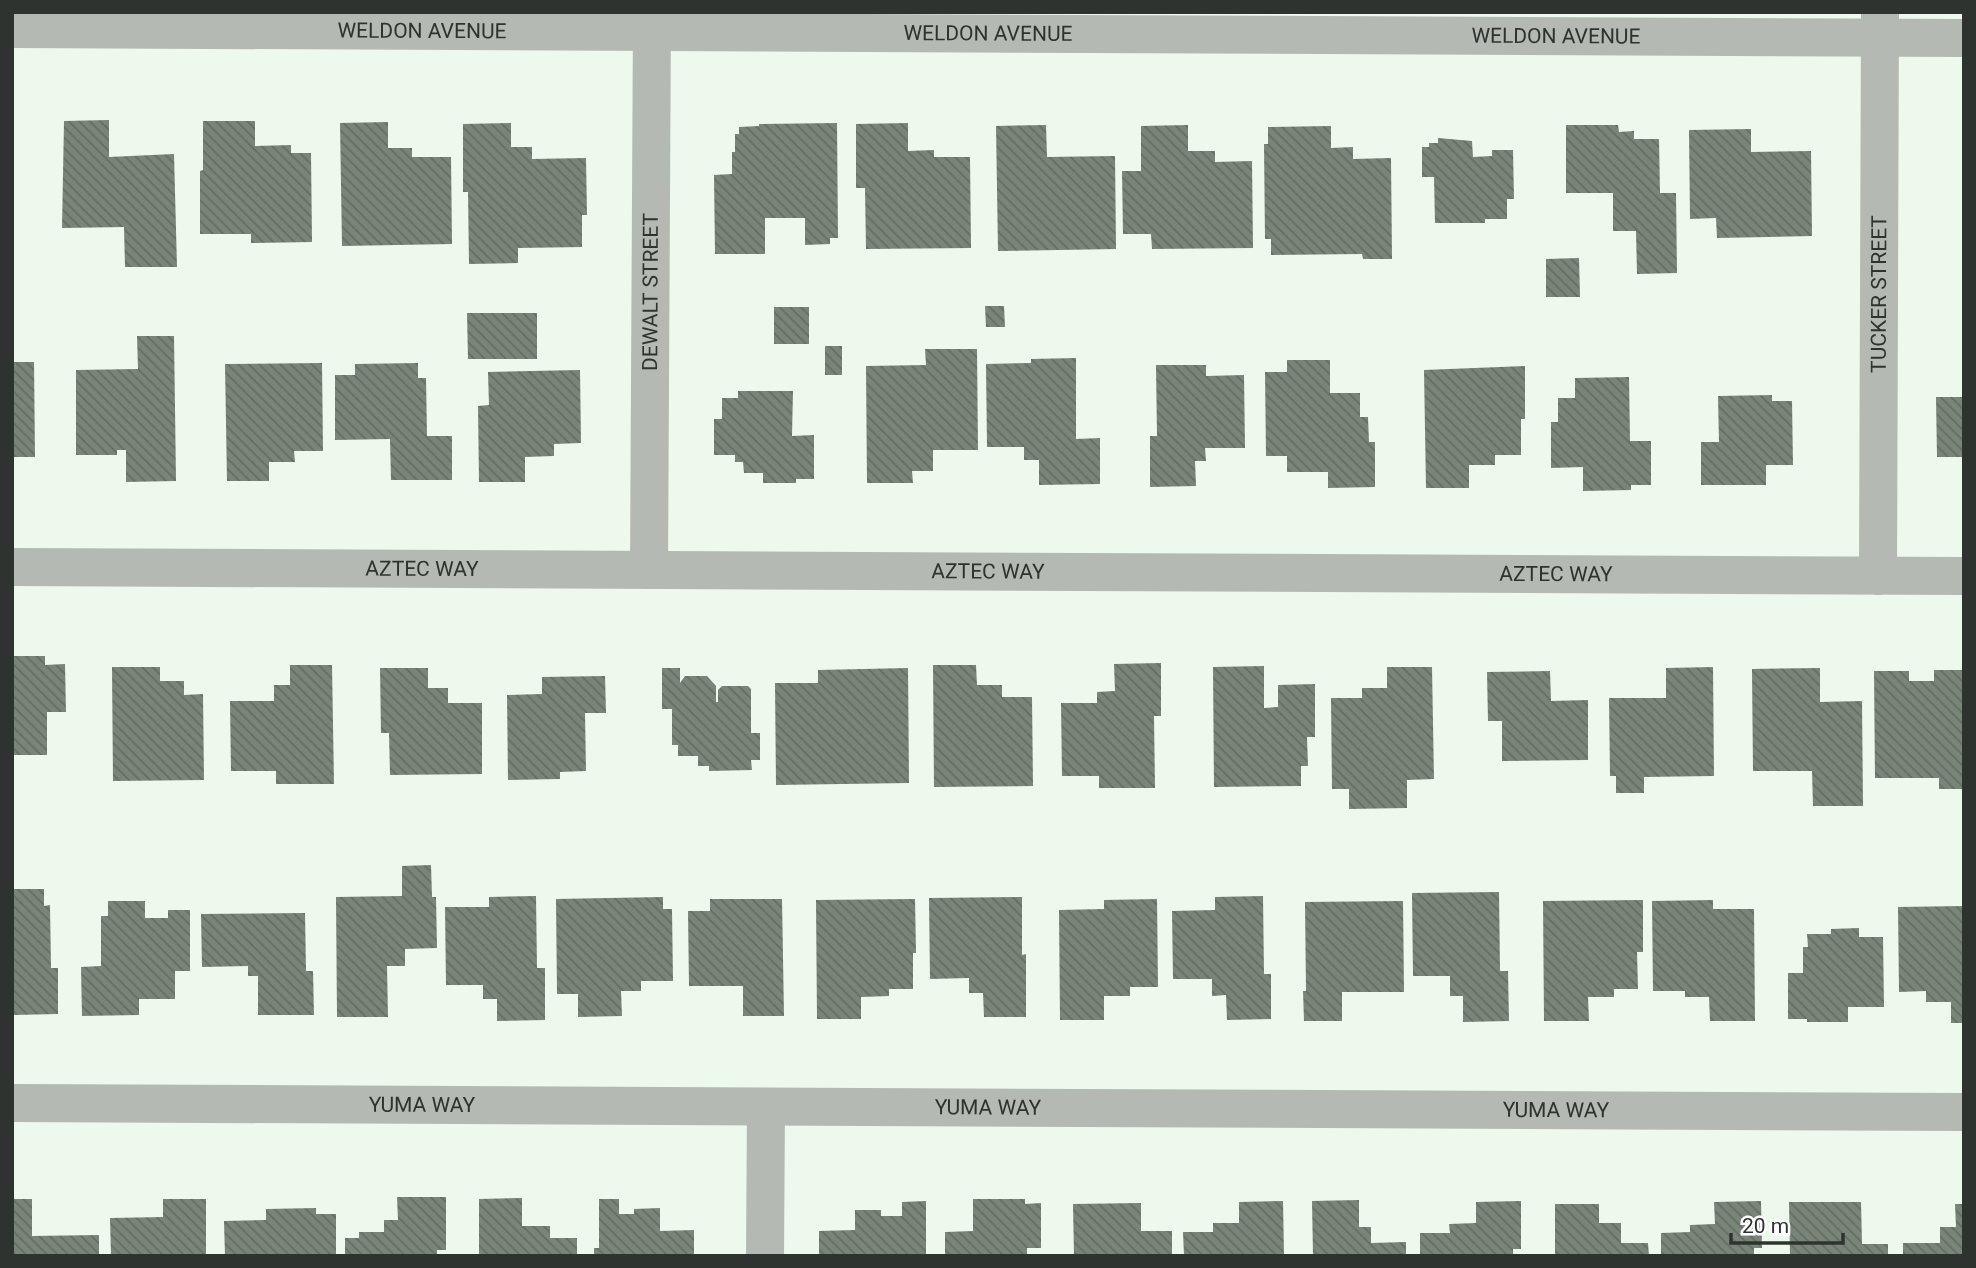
<svg xmlns="http://www.w3.org/2000/svg" width="1976" height="1268" viewBox="0 0 1976 1268" font-family="Roboto,sans-serif">
<style>
.building{fill:url(#building-back-hatch)}
.lines{fill:none;stroke-linecap:round;stroke-linejoin:round}
.minor{stroke:#b4b9b3;stroke-width:38}
.labels{text-anchor:middle;dominant-baseline:central;stroke-width:7;stroke-linejoin:round;paint-order:stroke}
.street-label{font-size:21px;fill:#2f332f;stroke:#fff}
</style>
<defs>
<pattern id="building-back-hatch" width="6" height="6" patternUnits="userSpaceOnUse" patternTransform="scale(1.75)"><rect width="6" height="6" fill="#7a857a"/><path d="M-1 5l2 2M0 0l6 6M5-1l2 2" fill="none" stroke="#646d64"/></pattern>
</defs>
<rect width="100%" height="100%" fill="#edf9ec"/>
<g class="building">
<polygon points="109,120 109,157 174,154 177,267 125,267 124,227 62,228 64,121"/>
<polygon points="203,121 255,121 255,146 291,145 291,153 311,153 312,242 251,243 251,234 200,234 200,171 203,170"/>
<polygon points="388,122 388,148 412,148 412,157 451,157 452,244 342,246 340,123"/>
<polygon points="511,123 511,147 532,147 532,159 586,158 587,215 582,215 582,247 518,248 518,263 469,264 468,192 463,192 463,124"/>
<polygon points="837,123 838,238 830,238 830,244 805,245 805,218 765,218 765,254 715,254 714,175 732,174 732,152 735,152 735,134 739,134 739,127 759,126 759,124"/>
<polygon points="908,123 908,151 934,150 934,157 970,157 971,248 866,249 865,188 856,188 856,124"/>
<polygon points="1046,125 1047,157 1115,156 1116,249 998,251 996,126"/>
<polygon points="1188,125 1188,151 1215,151 1215,162 1252,161 1253,248 1152,249 1151,234 1123,234 1122,171 1141,171 1141,126"/>
<polygon points="1566,125 1618,125 1619,132 1634,131 1634,139 1659,139 1660,193 1676,193 1677,273 1637,274 1636,231 1613,231 1613,193 1566,193"/>
<polygon points="1331,126 1331,148 1353,147 1353,159 1391,158 1392,259 1363,259 1362,254 1271,255 1271,239 1265,239 1264,144 1268,144 1268,127"/>
<polygon points="1751,129 1751,152 1811,151 1812,236 1717,238 1716,218 1690,219 1689,130"/>
<polygon points="1438,138 1472,141 1473,157 1492,156 1492,150 1513,150 1514,199 1507,199 1507,219 1485,219 1485,223 1435,223 1434,177 1422,177 1422,147 1429,147 1429,143 1438,143"/>
<polygon points="1579,258 1580,297 1546,297 1546,259"/>
<polygon points="985,306 1004,306 1005,327 986,327"/>
<rect x="774" y="307" width="35" height="37"/>
<polygon points="467,313 537,313 537,359 468,359"/>
<polygon points="137,336 174,336 176,481 126,482 126,450 117,450 117,455 76,455 76,370 138,369"/>
<rect x="825" y="346" width="17" height="29"/>
<polygon points="925,349 977,349 978,450 933,450 933,471 912,471 913,483 867,483 866,366 926,365"/>
<polygon points="1076,358 1076,439 1100,438 1100,484 1039,485 1039,460 1024,460 1024,447 987,447 986,364 1031,363 1031,359"/>
<polygon points="1287,360 1330,360 1330,393 1360,393 1360,417 1368,417 1369,442 1375,442 1375,487 1328,488 1328,472 1287,472 1287,456 1266,456 1265,372 1287,372"/>
<polygon points="12,362 34,362 35,457 12,457"/>
<polygon points="322,363 323,451 294,451 295,462 269,462 269,481 227,481 225,364"/>
<polygon points="418,363 418,378 426,378 427,436 452,436 452,480 391,480 390,439 335,440 335,375 355,375 355,364"/>
<polygon points="1156,365 1206,365 1206,376 1244,375 1245,448 1205,448 1206,461 1195,461 1196,486 1150,487 1150,436 1157,436"/>
<polygon points="1525,366 1525,419 1521,419 1521,455 1495,455 1495,465 1469,465 1469,488 1426,488 1424,370"/>
<polygon points="580,370 581,443 554,444 554,456 525,457 525,482 479,482 478,406 489,405 488,372"/>
<polygon points="1629,377 1630,441 1651,441 1651,485 1631,485 1631,490 1583,491 1583,467 1551,468 1551,422 1558,422 1558,398 1575,398 1575,378"/>
<polygon points="738,391 793,391 792,436 814,435 814,479 796,479 796,483 763,483 763,473 744,473 743,462 735,462 735,455 714,455 714,419 722,419 722,398 738,398"/>
<polygon points="1772,395 1772,401 1792,401 1793,465 1766,465 1766,485 1701,485 1701,442 1719,442 1718,396"/>
<polygon points="1936,397 1964,397 1964,457 1937,457"/>
<polygon points="12,656 45,656 45,665 65,664 66,712 47,712 47,755 12,755"/>
<polygon points="1161,663 1161,716 1154,716 1155,788 1099,788 1099,776 1062,776 1061,703 1097,703 1097,692 1115,691 1114,664"/>
<polygon points="290,665 332,665 334,784 276,784 276,771 231,771 230,701 274,701 274,685 290,685"/>
<polygon points="933,665 976,665 977,685 1002,685 1002,697 1032,697 1033,786 934,787"/>
<polygon points="1264,666 1264,708 1278,707 1278,685 1315,684 1315,737 1307,737 1308,766 1301,766 1301,786 1214,787 1213,667"/>
<polygon points="112,667 160,667 160,681 184,681 184,695 203,694 204,780 113,781"/>
<polygon points="1387,667 1432,667 1434,779 1407,780 1407,808 1349,809 1349,789 1332,789 1331,698 1362,698 1362,688 1387,688"/>
<polygon points="1713,667 1714,776 1644,777 1644,793 1616,793 1616,776 1610,776 1609,698 1666,698 1666,668"/>
<polygon points="380,668 428,668 428,688 448,688 448,703 482,703 482,774 390,775 389,733 381,733"/>
<polygon points="662,668 680,668 680,683 685,676 707,676 716,686 716,702 718,702 718,690 722,686 748,686 751,689 751,733 760,733 760,760 751,760 752,770 709,771 709,766 698,766 698,756 678,756 678,745 672,745 672,709 662,709"/>
<polygon points="908,668 909,783 776,785 775,683 818,683 818,670"/>
<polygon points="1820,668 1820,702 1862,701 1863,806 1813,806 1812,771 1753,771 1752,669"/>
<polygon points="1934,670 1964,670 1964,789 1939,789 1939,778 1875,778 1874,671 1909,671 1909,681 1934,681"/>
<polygon points="1550,671 1551,701 1588,700 1588,760 1502,761 1502,721 1488,721 1487,672"/>
<polygon points="605,676 606,713 585,713 586,771 560,772 560,779 508,780 507,695 542,694 542,677"/>
<polygon points="431,865 432,897 436,897 437,948 405,949 405,966 387,966 388,1017 337,1017 336,897 402,896 402,866"/>
<polygon points="12,889 44,889 44,906 50,905 51,968 58,968 58,1014 14,1015"/>
<polygon points="1499,892 1500,971 1508,971 1509,1021 1463,1022 1463,996 1450,996 1450,976 1413,976 1412,893"/>
<polygon points="536,896 537,968 545,968 545,1020 497,1021 497,999 483,999 483,985 446,985 445,907 489,907 489,897"/>
<polygon points="1263,896 1264,974 1271,974 1271,1019 1227,1020 1226,995 1212,996 1212,979 1173,979 1172,911 1215,910 1215,897"/>
<polygon points="663,897 663,909 672,909 673,981 641,981 641,991 621,991 622,1016 578,1017 578,994 557,994 556,899"/>
<polygon points="1022,897 1022,955 1026,954 1026,1017 984,1017 983,993 969,993 969,978 930,979 929,898"/>
<polygon points="710,899 782,899 784,1016 743,1016 743,986 689,986 688,911 710,911"/>
<polygon points="915,899 916,953 913,953 913,989 889,989 889,996 861,997 861,1019 817,1019 816,900"/>
<polygon points="1157,899 1158,987 1130,987 1130,996 1104,996 1104,1020 1060,1020 1059,910 1104,909 1104,900"/>
<polygon points="1643,900 1643,952 1637,952 1638,989 1614,989 1614,997 1588,997 1589,1021 1544,1021 1543,901"/>
<polygon points="1713,900 1713,909 1754,909 1755,1021 1710,1021 1709,997 1685,997 1685,991 1653,991 1652,901"/>
<polygon points="108,901 145,901 145,918 168,918 168,910 190,910 190,971 175,971 175,999 139,999 139,1015 82,1016 81,967 101,966 101,916 108,916"/>
<polygon points="1403,901 1404,992 1342,992 1342,1021 1304,1021 1303,991 1306,991 1305,902"/>
<polygon points="1964,906 1964,1023 1951,1023 1951,1002 1926,1002 1926,991 1899,992 1898,907"/>
<polygon points="305,913 306,971 313,971 314,1015 258,1015 258,976 248,976 248,966 202,967 201,914"/>
<polygon points="1859,928 1859,937 1883,937 1884,1007 1848,1007 1848,1022 1807,1022 1807,1019 1788,1019 1788,973 1803,973 1803,947 1808,947 1807,934 1831,934 1831,929"/>
<polygon points="397,1197 446,1197 446,1250 437,1250 437,1256 345,1256 345,1238 359,1238 359,1232 384,1232 384,1220 398,1220"/>
<polygon points="522,1198 522,1226 550,1226 550,1238 577,1238 577,1256 479,1256 479,1199"/>
<polygon points="12,1199 32,1199 32,1236 99,1235 99,1256 12,1256"/>
<polygon points="163,1199 206,1199 206,1256 111,1256 110,1218 163,1217"/>
<polygon points="599,1199 619,1199 619,1214 634,1214 634,1209 660,1208 660,1231 694,1230 694,1256 594,1256 594,1248 599,1248"/>
<polygon points="973,1199 1025,1199 1025,1204 1041,1203 1041,1248 1027,1248 1027,1256 945,1256 945,1232 973,1231"/>
<polygon points="1359,1200 1359,1227 1371,1227 1371,1243 1406,1242 1406,1256 1313,1256 1312,1201"/>
<polygon points="926,1201 926,1256 819,1256 819,1231 855,1230 855,1210 881,1210 881,1216 902,1216 902,1202"/>
<polygon points="1283,1201 1284,1256 1184,1256 1183,1232 1213,1232 1213,1223 1239,1223 1239,1202"/>
<polygon points="1521,1201 1521,1249 1513,1249 1513,1256 1420,1256 1420,1233 1450,1233 1449,1224 1476,1223 1476,1202"/>
<polygon points="1761,1201 1762,1248 1754,1248 1754,1256 1661,1256 1661,1233 1690,1232 1690,1225 1715,1224 1714,1202"/>
<polygon points="1789,1202 1861,1202 1862,1244 1888,1244 1888,1256 1790,1256"/>
<polygon points="1141,1203 1141,1231 1172,1231 1172,1256 1074,1256 1073,1204"/>
<polygon points="1555,1204 1599,1204 1599,1223 1621,1223 1621,1243 1648,1243 1649,1256 1555,1256"/>
<polygon points="1955,1204 1964,1204 1964,1256 1903,1256 1903,1243 1940,1243 1940,1227 1956,1227"/>
<polygon points="316,1208 316,1214 336,1214 336,1256 225,1256 224,1221 266,1220 266,1209"/>
</g>
<g class="lines">
<g class="minor">
<path id="s1" d="M 12,29 L 1964,38"/>
<path id="s2" d="M 12,567 L 1964,576"/>
<path id="s3" d="M 649,570 L 652,12"/>
<path id="s4" d="M 1878,576 L 1880,12"/>
<path id="s5" d="M 12,1103 L 1964,1112"/>
<polyline points="765,1256 766,1107"/>
</g>
</g>
<g class="labels">
<g class="street-label">
<text stroke="none"><textPath href="#s1" startOffset="410">WELDON AVENUE</textPath></text>
<text stroke="none"><textPath href="#s1" startOffset="976">WELDON AVENUE</textPath></text>
<text stroke="none"><textPath href="#s1" startOffset="1544">WELDON AVENUE</textPath></text>
<text stroke="none"><textPath href="#s3" startOffset="278">DEWALT STREET</textPath></text>
<text stroke="none"><textPath href="#s4" startOffset="282">TUCKER STREET</textPath></text>
<text stroke="none"><textPath href="#s2" startOffset="410">AZTEC WAY</textPath></text>
<text stroke="none"><textPath href="#s2" startOffset="976">AZTEC WAY</textPath></text>
<text stroke="none"><textPath href="#s2" startOffset="1544">AZTEC WAY</textPath></text>
<text stroke="none"><textPath href="#s5" startOffset="410">YUMA WAY</textPath></text>
<text stroke="none"><textPath href="#s5" startOffset="976">YUMA WAY</textPath></text>
<text stroke="none"><textPath href="#s5" startOffset="1544">YUMA WAY</textPath></text>
</g>
</g>
<rect width="1976" height="1268" fill="none" stroke="#2f332f" stroke-width="28"/>
<path d="M1731 1233v10h112v-10" fill="none" stroke="#2f332f" stroke-width="3.5"/>
<text x="1742" y="1233" font-size="21" fill="#2f332f" stroke="#ffffff" stroke-width="5" paint-order="stroke">20 m</text>
</svg>
